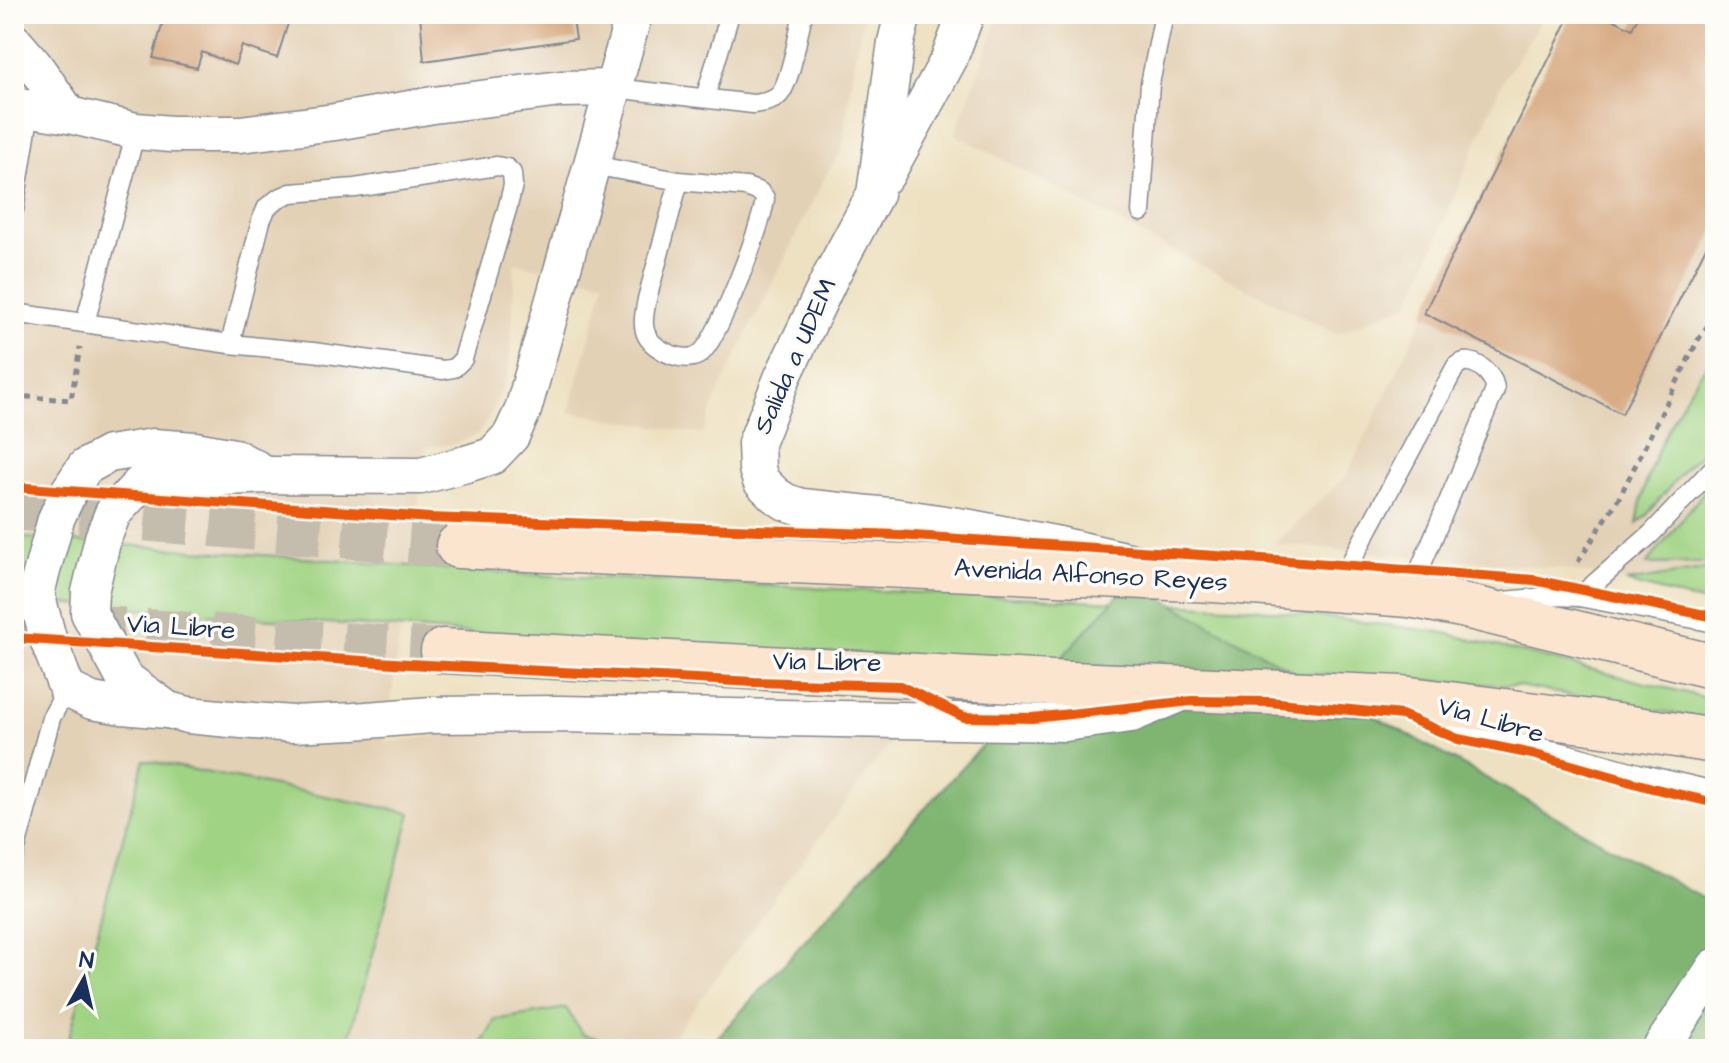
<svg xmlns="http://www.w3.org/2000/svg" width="1729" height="1063" viewBox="0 0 1729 1063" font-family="'Architects Daughter',sans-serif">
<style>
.built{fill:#e3d1b6}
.green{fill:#a0d383;stroke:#5e8170;stroke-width:2}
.forest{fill:#80b571;stroke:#4e7268;stroke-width:2}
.building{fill:#d8ac85}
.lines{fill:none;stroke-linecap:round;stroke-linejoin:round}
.secondary-tunnel{stroke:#c4bdad;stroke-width:44;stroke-dasharray:44 22;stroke-linecap:butt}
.service-casing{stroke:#848890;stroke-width:21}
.minor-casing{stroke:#848890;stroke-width:39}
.secondary-casing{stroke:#848890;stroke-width:47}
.path{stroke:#848890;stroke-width:5;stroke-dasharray:6 6;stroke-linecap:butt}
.service{stroke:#fff;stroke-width:18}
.minor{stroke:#fff;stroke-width:36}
.secondary{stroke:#fbe5cf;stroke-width:44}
.cycleway-casing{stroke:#fdfcf7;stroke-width:15}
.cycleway{stroke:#e8590c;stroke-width:10}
.labels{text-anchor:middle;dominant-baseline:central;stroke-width:7;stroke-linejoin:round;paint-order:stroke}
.street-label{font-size:26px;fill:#1b2f5e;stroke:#fdfcf7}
</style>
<rect width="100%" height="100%" fill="#fdfcf7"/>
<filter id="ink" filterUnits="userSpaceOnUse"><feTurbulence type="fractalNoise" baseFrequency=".0125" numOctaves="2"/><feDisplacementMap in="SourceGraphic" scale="16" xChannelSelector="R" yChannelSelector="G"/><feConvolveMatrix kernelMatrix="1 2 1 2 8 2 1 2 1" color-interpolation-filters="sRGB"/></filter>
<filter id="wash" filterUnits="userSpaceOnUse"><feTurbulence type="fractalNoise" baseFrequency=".006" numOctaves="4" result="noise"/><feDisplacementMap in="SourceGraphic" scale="32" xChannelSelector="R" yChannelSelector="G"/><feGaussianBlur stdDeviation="1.8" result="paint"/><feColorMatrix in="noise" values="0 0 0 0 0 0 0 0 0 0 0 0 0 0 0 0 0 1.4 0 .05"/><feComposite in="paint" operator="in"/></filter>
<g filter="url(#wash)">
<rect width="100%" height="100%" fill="#eee1c1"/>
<g class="built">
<polygon points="14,14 864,14 854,60 842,151 828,171 739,350 717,396 703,434 569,412 605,282 515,263 511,351 508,375 492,412 478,434 454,444 426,447 385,743 514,725 893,738 664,1049 638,1049 582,1034 496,1020 479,1049 14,1049"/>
<polygon points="1000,14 1546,14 1503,80 1410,303 1336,334 1171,250 955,134"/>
<polygon points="1571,14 1715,14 1715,606 1626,582 1564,569 1274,544 1346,476"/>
</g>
<g class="green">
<path d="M 1712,358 L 1715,359 L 1715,442 L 1686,467 L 1647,515 L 1637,524 C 1645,465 1676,405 1712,358 Z"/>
<polygon points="1715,481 1715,563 1647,564 1709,485"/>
<polygon points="14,537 536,575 1252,608 1440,632 1715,700 1715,721 1518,686 1349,676 600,643 14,600"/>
<polygon points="1715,568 1715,606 1626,582"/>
<polygon points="144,760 411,813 346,1049 66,1049"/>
<polygon points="566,1008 582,1034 638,1049 479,1049 495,1020"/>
</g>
<polygon class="forest" points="1131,581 1715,905 1715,1049 707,1049"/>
<g id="blocks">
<g class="building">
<polygon points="165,14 291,14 277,58 242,46 235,65 202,52 197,68 153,58"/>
<polygon points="420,14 572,14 576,39 424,61"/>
<polygon points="1571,14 1602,14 1632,29 1639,14 1715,14 1715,229 1622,414 1424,313"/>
</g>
</g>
</g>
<g filter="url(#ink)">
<use href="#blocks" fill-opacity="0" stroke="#848890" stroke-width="2"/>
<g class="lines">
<g class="secondary-tunnel">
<polyline points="14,508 458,546"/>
<polyline points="14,622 443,651"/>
</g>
<defs>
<g id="service">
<path d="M 614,88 L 753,104 C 761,103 772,102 778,96 C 791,84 798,32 803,14"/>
<polyline points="705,98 730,14"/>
<path d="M 592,165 L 679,181 L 746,187 L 760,192 L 765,198 C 764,221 718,339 701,353 C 687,365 656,352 647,336 C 641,325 645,311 647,299 L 679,181"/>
<polyline points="14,210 30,110"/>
<polyline points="1141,212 1150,84 1164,14"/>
<polyline points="14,313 230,344 313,352 443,370 454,368 463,359 508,206 513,185 512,173 507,168 497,166 355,188 291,193 279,198 267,207 261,221 230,344"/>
<polyline points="85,323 136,131"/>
<path d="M 1337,588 L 1456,366 C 1461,363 1463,361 1469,362 C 1482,364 1495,378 1495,390 L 1409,595"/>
<polyline points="1579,597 1651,534 1715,466"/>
<polyline points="1504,601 1556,596 1579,597 1715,623"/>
<polyline points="14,614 36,593"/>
<polyline points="1452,720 1501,740 1562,752 1638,773 1715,791"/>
<polyline points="14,856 51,718 67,689"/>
</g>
<g id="minor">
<polyline points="634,14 523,410 511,436 492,456 466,464 421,476 269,475 155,480 140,484 113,513 103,538 90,592 89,613 124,678 168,710 188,715 230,719 292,724 354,721 432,715 558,714 1065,723 1131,714 1189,690"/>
<polyline points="903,14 896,42 875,194 831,276 783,376 756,443 757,469 761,481 775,495 786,502 802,507 898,517 965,527 1059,545 1142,564"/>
<polyline points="14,42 34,65 69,115"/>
<polyline points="14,106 69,115 136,131 171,134 240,134 335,122 433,105 561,89 614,88"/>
<polyline points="886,175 949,59 966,14"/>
<polyline points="167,710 122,706 92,701 67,689 49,642 36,593 56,519 69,491 85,467 109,454 153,447 195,450 234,457 257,469"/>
<polyline points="1660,1049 1715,967"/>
</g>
<g id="secondary">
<polyline points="458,546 1214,580 1409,595 1461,605 1715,667"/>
<polyline points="443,651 1071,684 1402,698 1591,722 1715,741"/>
</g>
</defs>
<use href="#service" class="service-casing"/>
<use href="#minor" class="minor-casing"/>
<use href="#secondary" class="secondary-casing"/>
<g class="path">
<polyline points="14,396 71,400 80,347"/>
<polyline points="1578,562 1619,498 1698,340 1715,315"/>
</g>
<use href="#service" class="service"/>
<use href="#minor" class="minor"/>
<use href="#secondary" class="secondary"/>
<defs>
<g id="cycleway">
<polyline points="14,487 430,518 898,535 1262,559 1534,580 1715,617"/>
<polyline points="14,638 409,664 754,682 900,686 964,717 1033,718 1192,701 1269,702 1402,715 1458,739 1532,754 1652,788 1715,803"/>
</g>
</defs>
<use href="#cycleway" class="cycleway-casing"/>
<use href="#cycleway" class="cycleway"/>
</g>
</g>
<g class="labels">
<g class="street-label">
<text transform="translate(795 356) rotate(-66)">Salida a UDEM</text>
<text transform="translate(1091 575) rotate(3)">Avenida Alfonso Reyes</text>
<text transform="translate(181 627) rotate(4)">Via Libre</text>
<text transform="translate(827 662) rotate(1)">Via Libre</text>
<text transform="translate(1491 720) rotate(16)">Via Libre</text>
</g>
</g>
<rect width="1729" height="1063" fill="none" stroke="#fdfcf7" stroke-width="48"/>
<g transform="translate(84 979) rotate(8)" stroke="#fdfcf7" stroke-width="6" paint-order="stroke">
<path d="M0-6L14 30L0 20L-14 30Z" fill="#1b2f5e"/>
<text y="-12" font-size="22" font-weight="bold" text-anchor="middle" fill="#1b2f5e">N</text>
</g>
</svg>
